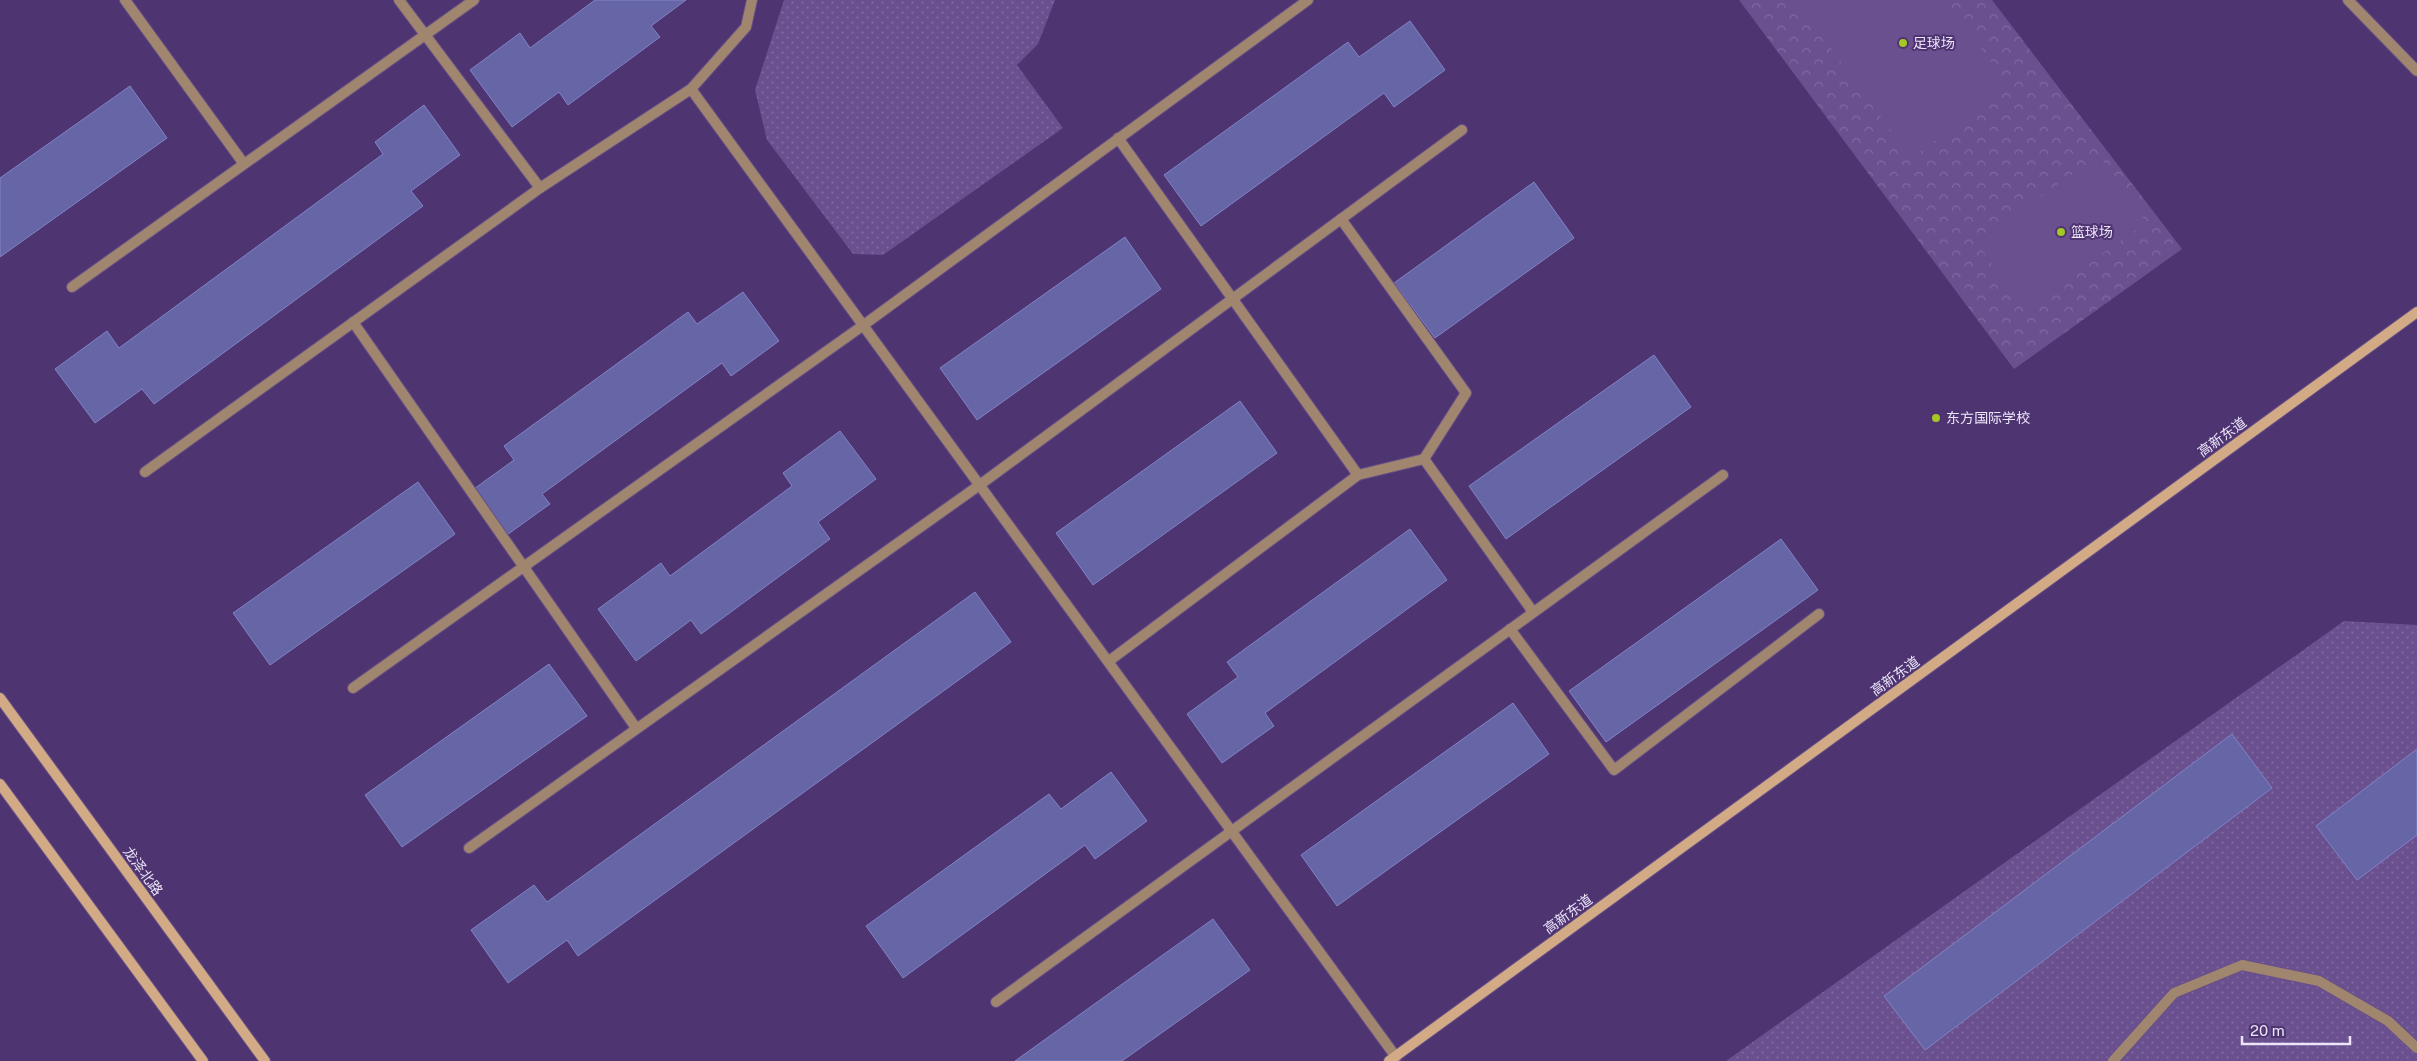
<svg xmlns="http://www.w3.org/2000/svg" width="2417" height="1061" viewBox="0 0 2417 1061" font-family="'Public Sans','Noto Sans SC',sans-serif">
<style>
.grass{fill:url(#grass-dots)}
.park{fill:url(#park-crowns)}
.pitch{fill:#6b508f}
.building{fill:#6666a7;stroke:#8183c6}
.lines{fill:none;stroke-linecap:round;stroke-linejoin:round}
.service-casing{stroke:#675086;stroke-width:12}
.minor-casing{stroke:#675086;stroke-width:12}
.secondary-casing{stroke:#675086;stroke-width:12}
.service{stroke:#a0866f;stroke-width:10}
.minor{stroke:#a0866f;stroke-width:10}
.secondary{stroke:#d3aa86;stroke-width:10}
.poi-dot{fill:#a5c823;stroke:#4e3470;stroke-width:2}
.labels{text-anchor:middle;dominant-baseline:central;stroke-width:4;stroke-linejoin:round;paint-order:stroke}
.poi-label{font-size:14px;fill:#ece5fa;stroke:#4e3470;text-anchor:start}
.street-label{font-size:14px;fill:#ece5fa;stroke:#4e3470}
</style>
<defs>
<pattern id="grass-dots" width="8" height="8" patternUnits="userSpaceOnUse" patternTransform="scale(1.25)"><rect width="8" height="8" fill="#6b508f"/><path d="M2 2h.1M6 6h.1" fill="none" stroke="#8069a0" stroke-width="1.8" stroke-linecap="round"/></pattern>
<pattern id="park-crowns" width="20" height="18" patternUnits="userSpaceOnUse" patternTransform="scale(1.25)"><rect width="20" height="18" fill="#6b508f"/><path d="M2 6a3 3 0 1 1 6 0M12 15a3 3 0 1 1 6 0" fill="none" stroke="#8069a0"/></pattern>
</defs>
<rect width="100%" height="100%" fill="#4e3470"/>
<g class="grass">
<polygon points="784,0 1055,0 1038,44 1017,65 1063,128 883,255 853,254 767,140 755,90"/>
<polygon points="2344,621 2417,625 2417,1061 1726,1061"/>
</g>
<polygon class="park" points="1739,0 1992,0 2182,249 2014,369"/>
<g class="pitch">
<polygon points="1796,0 1946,0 2009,87 1911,158"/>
<polygon points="2099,156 2146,223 2023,309 1976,241"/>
</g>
<g class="building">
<polygon points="595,0 686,0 651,26 660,37 568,105 559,92 512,127 470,70 520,33 530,48"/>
<polygon points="1410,21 1445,70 1394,107 1384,93 1201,226 1164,175 1348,42 1359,57"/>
<polygon points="130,86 167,138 0,257 0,178"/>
<polygon points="424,105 460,155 411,191 423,206 154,404 142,389 95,423 55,369 107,331 119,348 383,154 375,142"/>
<polygon points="1534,182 1574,238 1435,338 1394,283"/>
<polygon points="1125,237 1161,289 977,420 940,368"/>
<polygon points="743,292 779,341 731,376 722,363 542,494 550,504 504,537 471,491 514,460 504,446 688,312 697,324"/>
<polygon points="1654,355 1691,407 1506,539 1469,486"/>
<polygon points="1240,401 1277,453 1093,585 1056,533"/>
<polygon points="840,431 876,479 818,522 830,539 701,634 691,620 636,661 598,609 661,563 670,576 792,486 783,473"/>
<polygon points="418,482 455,534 270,665 233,613"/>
<polygon points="1410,529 1447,580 1265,713 1274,726 1222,763 1187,714 1238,677 1227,662"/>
<polygon points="1781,539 1818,590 1606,742 1569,691"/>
<polygon points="975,592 1011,642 578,956 567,940 508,983 471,930 534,885 547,902"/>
<polygon points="549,664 587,716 402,847 365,795"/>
<polygon points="1513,703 1549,754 1337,906 1301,855"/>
<polygon points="2232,734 2272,788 1925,1050 1884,996"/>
<polygon points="2417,749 2417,835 2357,880 2316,826"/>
<polygon points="1111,772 1147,821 1095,859 1085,845 903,978 866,926 1049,794 1061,809"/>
<polygon points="1213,919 1250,970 1122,1061 1015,1061"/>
</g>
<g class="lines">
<defs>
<g id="service">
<polyline points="125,0 244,164"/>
<polyline points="399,0 540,188"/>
<polyline points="1118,138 1358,475 1424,459 1533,612"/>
<polyline points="1341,219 1466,393 1424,459"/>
<polyline points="72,287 474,0"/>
<polyline points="353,322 636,728"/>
<polyline points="1510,629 1614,770 1819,614"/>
<polyline points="1109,661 1358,475"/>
<polyline points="353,688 865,324"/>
<polyline points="469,848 981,484 1462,130"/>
<polyline points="996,1002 1723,475"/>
<polyline points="2113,1061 2174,993 2242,965 2319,981 2388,1021 2417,1048"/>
</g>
<g id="minor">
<polyline points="2348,0 2417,71"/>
<polyline points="691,89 1396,1057"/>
<polyline points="865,324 1308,0"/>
<polyline points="145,472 540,188 691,89 746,27 752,0"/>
</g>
<g id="secondary">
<polyline points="0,698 265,1061"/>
<polyline points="0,784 203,1061"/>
<polyline points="1389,1061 2417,312"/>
</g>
</defs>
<use href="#service" class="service-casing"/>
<use href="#minor" class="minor-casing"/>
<use href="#secondary" class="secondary-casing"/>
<use href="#service" class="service"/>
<use href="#minor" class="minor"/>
<use href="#secondary" class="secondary"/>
</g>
<g class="poi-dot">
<circle cx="1903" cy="43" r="5"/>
<circle cx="2061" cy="232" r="5"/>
<circle cx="1936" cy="418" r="5"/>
</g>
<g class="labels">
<g class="poi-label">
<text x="1913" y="43">足球场</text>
<text x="2071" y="232">篮球场</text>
<text x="1946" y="418">东方国际学校</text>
</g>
<g class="street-label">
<text transform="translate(2222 437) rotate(-36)">高新东道</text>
<text transform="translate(1895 676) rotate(-36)">高新东道</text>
<text transform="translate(143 871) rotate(54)">龙泽北路</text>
<text transform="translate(1568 914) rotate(-36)">高新东道</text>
</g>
</g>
<path d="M2242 1036v8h108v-8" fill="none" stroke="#ece5fa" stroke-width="2.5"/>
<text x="2250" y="1036" font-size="15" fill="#ece5fa" stroke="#4e3470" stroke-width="4" paint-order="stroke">20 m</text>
</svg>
